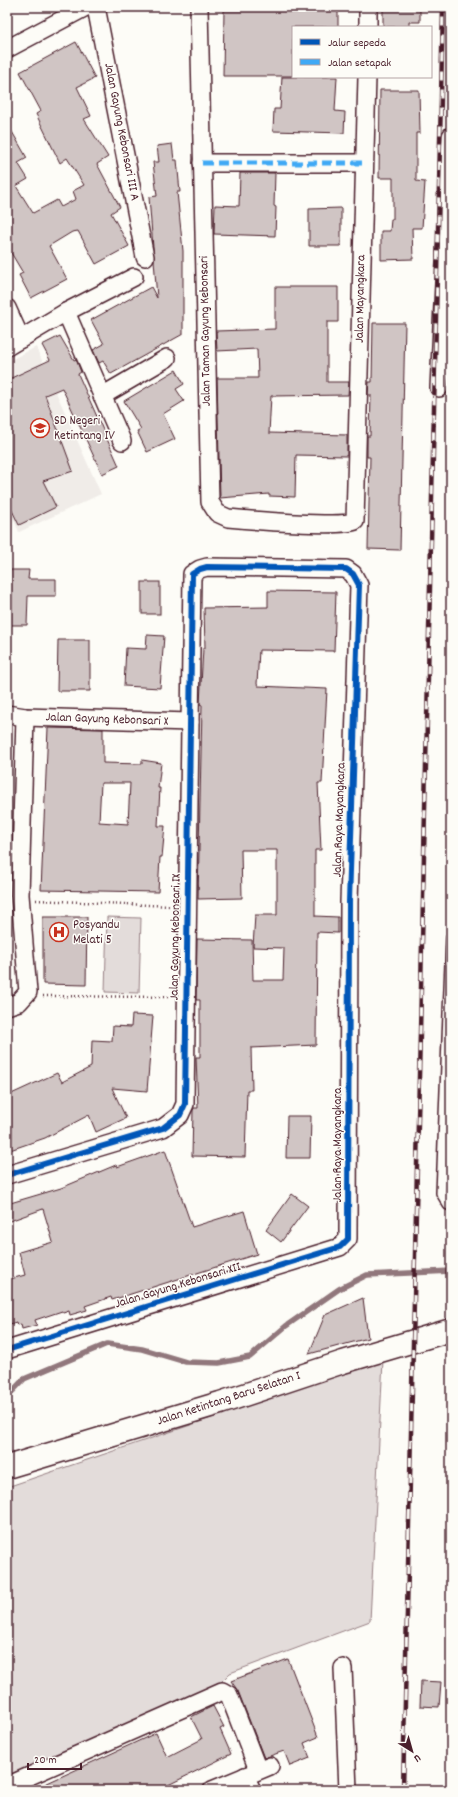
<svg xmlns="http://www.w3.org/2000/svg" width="458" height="1797" viewBox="0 0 458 1797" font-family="Dekko,sans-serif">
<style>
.built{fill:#f0ece8}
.green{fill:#e3dcda;stroke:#967e82}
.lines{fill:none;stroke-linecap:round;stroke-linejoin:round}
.stream{stroke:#91777b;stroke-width:5.5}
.building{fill:#d0c5c4;stroke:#4a1f2b;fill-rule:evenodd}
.service-casing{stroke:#4a1f2b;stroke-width:12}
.minor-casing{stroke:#4a1f2b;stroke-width:20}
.tertiary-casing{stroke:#4a1f2b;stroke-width:25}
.path{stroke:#4a1f2b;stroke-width:2.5;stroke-dasharray:1 3;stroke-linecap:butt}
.service{stroke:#fdfcf7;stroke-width:9}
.minor{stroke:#fdfcf7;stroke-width:17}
.tertiary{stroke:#fdfcf7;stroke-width:22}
.rail-casing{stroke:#4a1f2b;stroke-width:4.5}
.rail{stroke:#fdfcf7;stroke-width:3;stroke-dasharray:9;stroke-linecap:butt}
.quiet{stroke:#3fa9f5;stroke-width:5;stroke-dasharray:10 5;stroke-linecap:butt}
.cycleway-casing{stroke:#fdfcf7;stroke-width:8}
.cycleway{stroke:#0057b8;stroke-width:6}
.labels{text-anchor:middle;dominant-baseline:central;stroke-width:3;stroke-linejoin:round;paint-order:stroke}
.street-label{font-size:13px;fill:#4a1f2b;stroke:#fdfcf7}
.poi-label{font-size:13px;fill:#4a1f2b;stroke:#fdfcf7;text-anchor:start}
</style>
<rect width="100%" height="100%" fill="#fdfcf7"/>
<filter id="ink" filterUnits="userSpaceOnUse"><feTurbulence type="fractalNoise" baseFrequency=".025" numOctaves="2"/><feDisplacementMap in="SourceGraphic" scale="8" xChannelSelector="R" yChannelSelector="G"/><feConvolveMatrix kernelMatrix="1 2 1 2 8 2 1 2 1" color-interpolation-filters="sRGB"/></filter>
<g filter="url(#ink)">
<polygon class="built" points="36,347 101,494 19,532 7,505 7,362"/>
<g class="green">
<polygon points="107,917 141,918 139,993 105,992"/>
<polygon points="383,1360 370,1621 230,1673 217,1686 7,1777 7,1487"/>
</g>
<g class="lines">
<polyline class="stream" points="7,1397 24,1379 107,1344 142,1349 186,1362 219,1363 250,1357 286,1326 339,1289 367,1275 451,1271"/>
</g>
<g class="building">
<polygon points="284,7 338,7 338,27 293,27 293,76 223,76 224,10 284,10"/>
<polygon points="383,7 420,7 420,22 409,22 409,27 383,27"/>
<polygon points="76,42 95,78 77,87 91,116 84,119 108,157 97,164 120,207 111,213 129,246 96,264 78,231 72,232 49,246 67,279 31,298 19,275 23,273 7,246 7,123 27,158 18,163 28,179 16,186 33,213 57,200 61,207 76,199 73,191 84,185 67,158 60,163 36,114 41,111 20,72"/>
<polygon points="282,77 337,77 335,111 345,112 344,133 273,131 274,109 280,109"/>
<polygon points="380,90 419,90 420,133 416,133 416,181 425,182 422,228 412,228 413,259 381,260 381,231 390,231 391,219 393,219 393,178 379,178"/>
<polygon points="172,144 174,160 177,160 180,192 177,192 183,251 183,334 111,374 103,361 99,363 93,350 104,344 91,320 151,287 157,298 149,197 157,196 153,162 159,162 157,146"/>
<polygon points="240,173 275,173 274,206 276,207 275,236 214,234 215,205 239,206"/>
<polygon points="341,208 341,246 309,246 309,209"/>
<polygon points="275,287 338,287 338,322 327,322 327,382 349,382 348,395 271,396 269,433 347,435 347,456 296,455 295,497 269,496 269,494 220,498 217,378 258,378 257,349 217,351 216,331 275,329"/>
<polygon points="373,323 405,323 400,550 368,549 370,457 367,457 367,436 370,436 371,395 368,395 369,382 372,382"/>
<polygon points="60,336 74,360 76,359 81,372 78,374 119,466 102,474 62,388 45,395 73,471 43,481 56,507 19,525 7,500 7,380 50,360 42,345"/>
<polygon points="176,370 184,384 176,389 184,401 163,414 175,439 147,452 137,431 141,429 124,401"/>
<polygon points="7,570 29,570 28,579 56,579 56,596 28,596 27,625 7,625"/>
<rect x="142" y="582" width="18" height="32"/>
<polygon points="268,591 336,592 334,651 259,650 257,684 258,686 327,689 322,783 318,783 321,850 315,850 315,916 338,917 338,933 317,932 316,1045 251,1048 252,1090 247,1090 245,1157 192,1156 193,1110 194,1108 198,1108 196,1057 200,1057 200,1000 196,1000 197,939 252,940 253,980 283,980 284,948 253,947 255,915 277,915 277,850 241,850 242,898 198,899 202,705 200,704 203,648 205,648 204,608 268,607"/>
<polygon points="147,635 164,636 160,688 124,686 126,648 146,649"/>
<polygon points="58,640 90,640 90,691 57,691"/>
<path d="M 48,728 L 103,729 L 103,763 L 142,764 L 142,760 L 161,763 L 158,788 L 160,788 L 158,826 L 165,826 L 162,857 L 160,857 L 158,892 L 41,890 ZM 101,783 L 130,783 L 128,824 L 99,822 Z"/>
<polygon points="43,917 87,917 86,985 43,984"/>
<polygon points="132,1015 153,1016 147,1091 112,1088 126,1118 96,1132 89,1115 45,1138 10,1150 7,1141 7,1096 57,1073 62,1082 91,1067 92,1040 112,1041 113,1026 131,1027"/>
<polygon points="287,1116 311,1116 310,1158 286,1158"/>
<polygon points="165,1150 192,1227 244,1211 257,1254 112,1300 111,1297 85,1306 87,1310 70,1315 69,1311 63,1313 62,1311 35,1320 37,1325 22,1329 21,1324 17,1325 16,1322 7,1325 7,1280 25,1275 19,1252 53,1242 43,1209 7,1222 7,1204 61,1188 116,1165 117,1167"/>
<polygon points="292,1194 308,1206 281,1242 266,1230"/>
<polygon points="363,1298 368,1338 309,1354 325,1315"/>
<polygon points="288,1659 318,1737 304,1743 310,1758 290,1766 284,1751 264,1758 238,1691 231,1681"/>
<polygon points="421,1681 441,1682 439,1707 420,1706"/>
<polygon points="213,1706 224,1727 220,1729 231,1754 158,1790 32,1790 156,1733 167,1757 202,1739 191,1717"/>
</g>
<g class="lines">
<defs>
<polyline id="service" points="451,937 441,1193 448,1205 451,1206"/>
<g id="minor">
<polyline points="96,7 145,257"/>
<path d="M 199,7 L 210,502 L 217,513 L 228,518 C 249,520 343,528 355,521 L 367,77"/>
<polyline points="368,27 368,7"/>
<polyline points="7,49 86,7"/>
<polyline points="202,163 364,163"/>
<polyline points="7,308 21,339"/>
<polyline points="66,312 122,441"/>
<polyline points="7,347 66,312 134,277"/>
<polyline points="439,388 451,136"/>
<polyline points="102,396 167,358"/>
<polyline points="7,714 25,717 190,722"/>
<polyline points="7,1006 19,1002 28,992 20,895 25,717"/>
<polyline points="7,1175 163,1128 180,1115 185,1104 192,574 200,569 207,567 346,569 353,574 359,585 349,902 348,1239 340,1247 7,1350"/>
<polyline points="343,1668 348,1790"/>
<polyline points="245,1776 252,1790"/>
<polyline points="7,1786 222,1691 229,1695 258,1770"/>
<polyline points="212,1790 270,1766"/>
</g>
<polyline id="tertiary" points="7,1467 220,1403 343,1362 451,1330"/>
</defs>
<use href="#service" class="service-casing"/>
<use href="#minor" class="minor-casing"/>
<use href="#tertiary" class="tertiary-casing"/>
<g class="path">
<polyline points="36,900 171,906"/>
<polyline points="43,996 170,997"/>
</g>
<use href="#service" class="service"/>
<use href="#minor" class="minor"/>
<use href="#tertiary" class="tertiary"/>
<defs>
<polyline id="rail" points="403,1790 443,7"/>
</defs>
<use href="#rail" class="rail-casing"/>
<use href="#rail" class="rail"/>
<polyline class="quiet" points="202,163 364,163"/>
<defs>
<polyline id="cycleway" points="7,1175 163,1128 180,1115 185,1104 192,574 200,569 207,567 346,569 353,574 359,585 349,902 348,1239 340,1247 7,1350"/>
</defs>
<use href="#cycleway" class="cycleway-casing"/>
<use href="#cycleway" class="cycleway"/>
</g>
</g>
<defs>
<symbol id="school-ring" viewBox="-11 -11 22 22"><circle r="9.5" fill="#fdfcf7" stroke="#c8321e" stroke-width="1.5"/><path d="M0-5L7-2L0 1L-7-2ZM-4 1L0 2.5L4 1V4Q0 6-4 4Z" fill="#c8321e"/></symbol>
<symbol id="hospital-ring" viewBox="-11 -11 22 22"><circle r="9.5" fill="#fdfcf7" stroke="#c8321e" stroke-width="1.5"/><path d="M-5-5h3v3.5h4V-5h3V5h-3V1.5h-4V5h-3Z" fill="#c8321e"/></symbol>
</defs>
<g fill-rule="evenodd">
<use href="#school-ring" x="29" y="417" width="22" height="22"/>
<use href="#hospital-ring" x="48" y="921" width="22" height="22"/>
</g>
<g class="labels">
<g class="street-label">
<text transform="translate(121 132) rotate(79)">Jalan Gayung Kebonsari III A</text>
<text transform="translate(361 299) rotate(-89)">Jalan Mayangkara</text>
<text transform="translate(206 331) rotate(-91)">Jalan Taman Gayung Kebonsari</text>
<text transform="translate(107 720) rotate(2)">Jalan Gayung Kebonsari X</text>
<text transform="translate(340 820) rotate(-88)">Jalan Raya Mayangkara</text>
<text transform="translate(176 937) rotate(-89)">Jalan Gayung Kebonsari IX</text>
<text transform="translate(338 1145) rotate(-90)">Jalan Raya Mayangkara</text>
<text transform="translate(178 1286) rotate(-17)">Jalan Gayung Kebonsari XII</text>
<text transform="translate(229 1399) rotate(-18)">Jalan Ketintang Baru Selatan I</text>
</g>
<g class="poi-label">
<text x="54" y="421">SD Negeri<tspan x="54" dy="15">Ketintang IV</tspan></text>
<text x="73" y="925">Posyandu<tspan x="73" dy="15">Melati 5</tspan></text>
</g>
</g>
<rect width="458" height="1797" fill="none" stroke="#fdfcf7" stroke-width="24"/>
<rect x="12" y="12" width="434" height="1773" fill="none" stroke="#4a1f2b" stroke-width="1.5" filter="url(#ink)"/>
<rect x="292" y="26" width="140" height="52" fill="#fdfcf7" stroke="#b5a4a5"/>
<rect x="300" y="39" width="20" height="6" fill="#0057b8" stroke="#b5a4a5"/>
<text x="328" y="46" font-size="12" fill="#4a1f2b">Jalur sepeda</text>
<rect x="300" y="59" width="20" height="6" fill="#3fa9f5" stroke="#b5a4a5"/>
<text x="328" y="66" font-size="12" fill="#4a1f2b">Jalan setapak</text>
<g transform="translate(412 1751) rotate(143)" stroke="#fdfcf7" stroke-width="3" paint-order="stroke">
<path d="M0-3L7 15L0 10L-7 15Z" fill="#4a1f2b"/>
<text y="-6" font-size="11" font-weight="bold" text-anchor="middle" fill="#4a1f2b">U</text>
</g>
<path d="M28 1763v6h53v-6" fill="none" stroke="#4a1f2b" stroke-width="2"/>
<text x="34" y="1763" font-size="12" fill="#4a1f2b" stroke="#fdfcf7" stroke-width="3" paint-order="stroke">20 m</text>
</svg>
